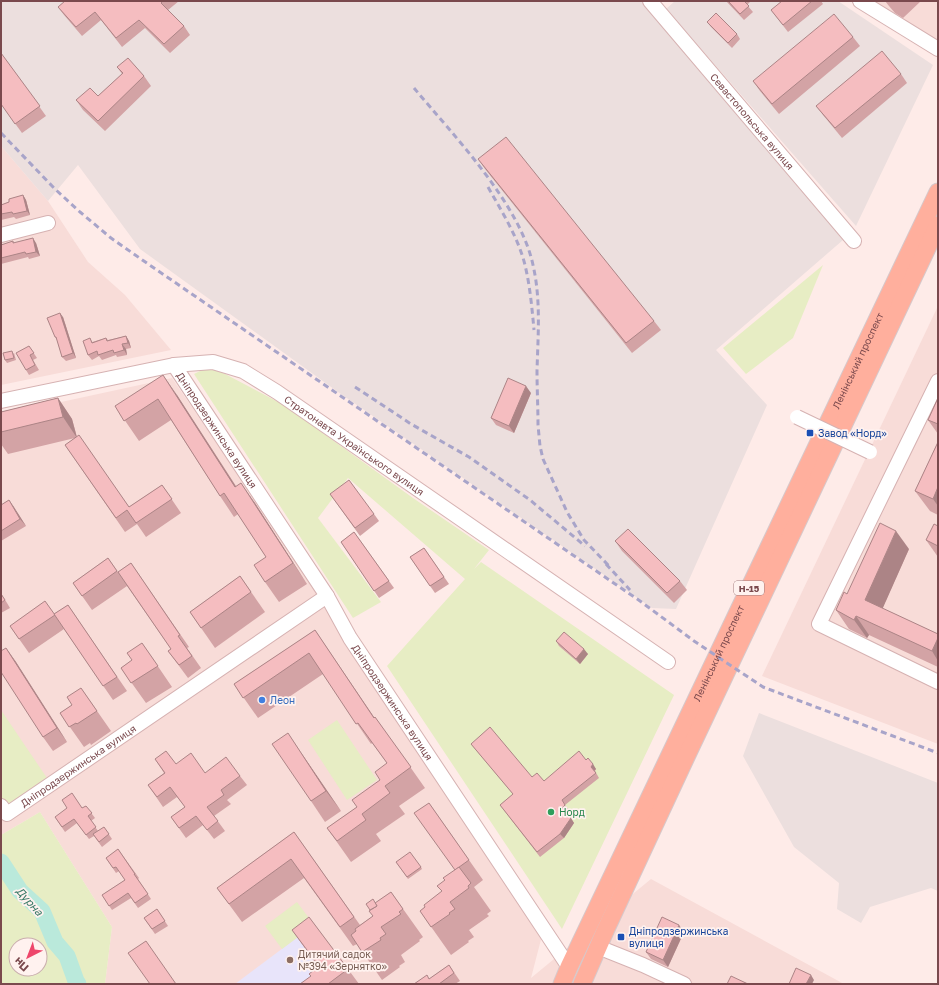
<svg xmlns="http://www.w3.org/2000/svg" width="939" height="985" viewBox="0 0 939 985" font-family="'Golos Text',sans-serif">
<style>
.residential{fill:#f8dcd8}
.industrial{fill:#ecdfde}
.education{fill:#e8e4fa}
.green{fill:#e7edc4;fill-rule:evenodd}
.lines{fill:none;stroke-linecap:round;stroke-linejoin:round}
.river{stroke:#bae9db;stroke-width:17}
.minor-casing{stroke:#d6b2b2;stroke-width:16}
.major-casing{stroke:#d7c8ca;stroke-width:19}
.minor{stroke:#fff;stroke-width:14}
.major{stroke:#ffaf9d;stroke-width:17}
.rail{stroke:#a8a4c9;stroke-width:3;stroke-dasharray:6 4;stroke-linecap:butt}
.minor-bridge-casing{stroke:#d6b2b2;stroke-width:16;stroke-linecap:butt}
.minor-bridge{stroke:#fff;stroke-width:14}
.wall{fill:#d3a3a5}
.shaded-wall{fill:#ac8486}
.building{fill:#f5bdc0;stroke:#ac8486}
.transit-dot{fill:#1a4fb4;stroke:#fff2ef;stroke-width:1.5}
.shop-dot{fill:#3f7fe0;stroke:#fff2ef;stroke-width:1.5}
.leisure-dot{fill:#2e9e5b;stroke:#fff2ef;stroke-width:1.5}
.education-dot{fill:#8d6e63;stroke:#fff2ef;stroke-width:1.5}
.labels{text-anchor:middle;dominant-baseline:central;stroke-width:3.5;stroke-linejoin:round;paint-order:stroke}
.shield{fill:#fff2ef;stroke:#a27c7e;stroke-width:1}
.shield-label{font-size:9px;font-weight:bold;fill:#7a494d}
.street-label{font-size:10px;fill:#7a494d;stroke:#fff2ef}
.transit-label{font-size:10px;fill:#164399;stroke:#fff2ef;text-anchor:start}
.shop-label{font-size:10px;fill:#366cbe;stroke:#fff2ef;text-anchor:start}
.leisure-label{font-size:10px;fill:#27864d;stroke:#fff2ef;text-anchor:start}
.education-label{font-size:10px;fill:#785e54;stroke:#fff2ef;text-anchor:start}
.water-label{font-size:11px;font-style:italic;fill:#387967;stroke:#fff2ef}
</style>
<rect width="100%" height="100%" fill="#feebe8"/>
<g class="residential">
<polygon points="851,1 938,1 938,56"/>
<polygon points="1,146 48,201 88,262 125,295 171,350 1,385"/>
<polygon points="938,306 938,744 762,676"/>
<polygon points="172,378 545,924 531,978 651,879 844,984 105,984 112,927 40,812 1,835 1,415"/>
</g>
<g class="industrial">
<polygon points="1,1 651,1 843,240 716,350 767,405 676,609 652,608 338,392 140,249 78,165 48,201 1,146"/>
<polygon points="675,1 838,1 933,65 856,226 666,9"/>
<polygon points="759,713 938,783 938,891 931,888 870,907 861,923 837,909 839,883 794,847 743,756"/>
</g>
<polygon class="education" points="314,925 332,984 235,984"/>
<g class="green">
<polygon points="823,265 793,338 746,374 723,348"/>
<polygon points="210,366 284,405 413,498 489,550 474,569 481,562 674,695 562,929 387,666 465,579 348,478 318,518 381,602 353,618 194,374"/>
<polygon points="1,710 47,778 6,806 1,799"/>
<polygon points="337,720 377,780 347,800 308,740"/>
<path d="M 40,812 L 112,927 L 105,984 L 1,984 L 1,835 ZM 16,945 L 40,945 L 40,969 L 16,969 Z"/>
<polygon points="297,902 314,925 282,949 265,926"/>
</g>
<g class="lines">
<polyline class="river" points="1,862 20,891 42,911 55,942 67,956 76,981 78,984"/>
<defs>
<g id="minor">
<path id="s1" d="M 650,1 L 854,241"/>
<polyline points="860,1 938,49"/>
<polyline points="1,235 48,223"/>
<path id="s2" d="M 174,365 L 327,596 L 350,638 L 569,967"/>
<polyline points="938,381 819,624 938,682"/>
<path id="s3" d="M 1,401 L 174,365 L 213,362 L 243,371 L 277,392 L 668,662"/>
<path id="s4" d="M 1,806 L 7,814 L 327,596"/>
<polyline points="598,947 643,965 684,984"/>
</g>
<g id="major">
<path id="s5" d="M 562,984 L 569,967 L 938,192"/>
<polyline points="582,984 606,929 686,757 938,225"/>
</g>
</defs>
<use href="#minor" class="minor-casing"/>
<use href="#major" class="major-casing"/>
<use href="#minor" class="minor"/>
<use href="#major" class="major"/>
<g class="rail">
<path d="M 414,88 C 454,136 520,204 533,265 C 541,300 538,335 537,371 C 537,389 538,407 538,425 L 540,446 L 543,459 L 567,512 L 584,540 L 610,567"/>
<polyline points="1,133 55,189 80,212 111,238 151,266 640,601 694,641 763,687 938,753"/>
<path d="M 488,187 C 502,212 518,237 525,265 C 530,286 532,308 534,330"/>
<polyline points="355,387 411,424 469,457 530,500 585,546"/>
<polyline points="606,564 630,590"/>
</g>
<defs>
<polyline id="minor-bridge" points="797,417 870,452"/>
</defs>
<use href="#minor-bridge" class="minor-bridge-casing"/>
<use href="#minor-bridge" class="minor-bridge"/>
</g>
<g class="wall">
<polygon points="65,1 179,1 168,10 184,26 190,35 170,53 145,28 122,47 101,20 82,36 64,15 58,7"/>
<polygon points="726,1 751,1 747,5 753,12 744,20"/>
<polygon points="782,1 821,1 823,4 788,32 771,10"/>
<polygon points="885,1 921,1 903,18 895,13 889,6"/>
<polygon points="707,22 737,34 740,39 732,48 711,27"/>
<polygon points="853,37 860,46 779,114 760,91 753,81"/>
<polygon points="1,53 46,116 22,133 1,104"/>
<polygon points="117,67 144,76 151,86 105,131 83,110 76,100 98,96 122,74"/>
<polygon points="901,74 907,83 842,138 823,115 816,106"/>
<polygon points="478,159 654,321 661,330 632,353 485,169"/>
<polygon points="23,195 26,200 30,215 16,219 14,217 1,220 1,205 9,202"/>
<polygon points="13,241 14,243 36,243 40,256 29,259 28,257 1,264 1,245"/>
<polygon points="63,317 76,358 66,361 62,357 57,340 55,337"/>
<polygon points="126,336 129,341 131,348 126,349 127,355 117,357 116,355 102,360 99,356 92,360 88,355 90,338 92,342 106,338 108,340"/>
<polygon points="29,346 37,358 33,360 39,370 29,375 26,370"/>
<polygon points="14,353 16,360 7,363 5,360"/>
<polygon points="531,393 514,433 496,425 491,418"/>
<polygon points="177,395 236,486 255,503 307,584 279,602 265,582 266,557 238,514 234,517 220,496 171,420 139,441 115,406"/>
<polygon points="58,398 72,419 77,437 129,507 162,485 181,513 146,537 137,524 125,532 65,445 75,438 8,454 1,444 1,412"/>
<polygon points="938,398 938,434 928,420"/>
<polygon points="938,442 938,515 930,511 915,491"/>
<polygon points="330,494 374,514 379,521 360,536"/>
<polygon points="9,500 26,526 1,541 1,505"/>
<polygon points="938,526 938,557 926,540"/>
<polygon points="354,532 394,588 379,598 341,542"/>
<polygon points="615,541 680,581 687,590 674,603 622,551"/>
<polygon points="424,548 449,584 435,593 410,557"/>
<polygon points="909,549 882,609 938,634 938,667 869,635 867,638 849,629 836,610 847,594"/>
<polygon points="108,558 118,572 131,563 189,647 187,648 201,668 188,678 168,651 171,649 127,586 92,610 73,583"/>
<polygon points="240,576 265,612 215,648 190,612"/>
<polygon points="1,593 10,608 1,613"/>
<polygon points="68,605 127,691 113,700 64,629 29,653 10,626 54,614"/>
<polygon points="315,630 374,717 375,717 425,788 399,806 405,814 376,834 381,841 351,862 327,828 357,807 380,780 387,763 372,743 371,744 323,674 258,718 234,684"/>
<polygon points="556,641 588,654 580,664 559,646"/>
<polygon points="142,643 172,687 146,703 121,668 132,660"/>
<polygon points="6,648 16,662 67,742 53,751 43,737"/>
<polygon points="81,688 111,731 91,745 90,743 84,747 60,713 72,705"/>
<polygon points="471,744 532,777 544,781 586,760 596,769 595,771 599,778 565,805 569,810 566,812 574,823 564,838 540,857 500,805 513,794"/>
<polygon points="302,754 341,811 325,822 311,801"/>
<polygon points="155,759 176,764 205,773 240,776 247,785 227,800 231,804 214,816 225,831 214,839 203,825 186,838 171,817 185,807 177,797 163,807 148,785 164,773"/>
<polygon points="429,803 483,880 474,887 491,911 487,914 489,916 469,930 474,937 468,941 469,942 451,955 420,911 442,892 445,880 455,870"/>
<polygon points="86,806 95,818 91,821 98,831 104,827 112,839 102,847 94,836 89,839 77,823 65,832 55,817 82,808"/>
<polygon points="294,832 360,925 373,916 376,903 391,892 423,937 419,940 420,941 401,955 405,962 399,966 400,967 382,980 357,944 353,946 304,878 242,922 217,888"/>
<polygon points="118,849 139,878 138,879 151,899 138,908 131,898 112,910 102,895 125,880 119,871 116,873 106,858"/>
<polygon points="396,862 421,867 422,869 408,879"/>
<polygon points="157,909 168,926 155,934 144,918"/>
<polygon points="292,930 348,969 359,984 328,984 311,976 318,967"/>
<polygon points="684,932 668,967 651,959 646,952"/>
<polygon points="449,965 460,981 455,984 414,984 429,979"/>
</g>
<g class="shaded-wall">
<polygon points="23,195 26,200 30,215 27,211"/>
<polygon points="33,238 36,243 40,256 36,252"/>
<polygon points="60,313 63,317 76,358 73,353"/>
<polygon points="126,336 129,341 131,348 128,343"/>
<polygon points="122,344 126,349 127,355 124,350"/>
<polygon points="163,375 177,395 249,507 235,487"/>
<polygon points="526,386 531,393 514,433 509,426"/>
<polygon points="58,398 72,419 77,438 63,417"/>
<polygon points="241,483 255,503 307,584 293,563"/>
<polygon points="938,487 938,506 933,499"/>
<polygon points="9,500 14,507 26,526 20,519"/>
<polygon points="896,531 909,549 878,619 865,600"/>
<polygon points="856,616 869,635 867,638 854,620"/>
<polygon points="315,630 329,651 388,738 374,718"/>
<polygon points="938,638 938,661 932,651"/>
<polygon points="6,648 16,662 67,742 57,728"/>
<polygon points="584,649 588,654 580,664 576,659"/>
<polygon points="288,733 302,754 341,811 326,791"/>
<polygon points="593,764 596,769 594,771 591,767"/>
<polygon points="571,818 574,823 564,838 560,834"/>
<polygon points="679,925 684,932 668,967 663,960"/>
<polygon points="811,975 814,980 812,984 806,984"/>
</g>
<g class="building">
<polygon points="65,1 163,1 161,3 184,26 164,44 139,20 116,38 95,12 76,27 58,7"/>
<polygon points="728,1 744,1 749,6 740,14"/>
<polygon points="782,1 812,1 783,25 771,10"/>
<polygon points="716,13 737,34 728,43 707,22"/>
<polygon points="834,14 853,37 772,104 753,81"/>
<polygon points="882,51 901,74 835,128 816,106"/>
<polygon points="1,53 40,106 15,124 1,104"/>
<polygon points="128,58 144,76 98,121 76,100 90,88 98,96 123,73 117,67"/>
<polygon points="506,137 654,321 626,343 478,159"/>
<polygon points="23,195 27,211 13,214 12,212 1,214 1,205 9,202 9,199"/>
<polygon points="33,238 36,252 26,254 25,252 1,258 1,245 13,241 13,243"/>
<polygon points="60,313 73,353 62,357 56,337 55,337 47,318"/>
<polygon points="126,336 128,343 122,344 124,350 114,353 113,350 98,355 97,351 88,355 83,341 90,338 92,343 106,338 107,341"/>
<polygon points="29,346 34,353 30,355 35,365 26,370 16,353"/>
<polygon points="12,351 14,358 5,360 3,353"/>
<polygon points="163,375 235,487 241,483 293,563 265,582 254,565 266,557 224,493 220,496 158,399 124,421 115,406"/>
<polygon points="508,378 526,386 509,426 491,418"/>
<polygon points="58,398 63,417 1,432 1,412"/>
<polygon points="938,398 938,424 928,420"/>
<polygon points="79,435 129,507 162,485 172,499 136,523 127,510 116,518 65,445"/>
<polygon points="938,442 938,487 933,499 915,491"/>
<polygon points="349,480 374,514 355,528 330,494"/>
<polygon points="9,500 20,519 1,531 1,505"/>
<polygon points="880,523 896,531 865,600 938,634 938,638 932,651 856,616 854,620 836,610 844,592 847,594"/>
<polygon points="934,524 938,526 938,546 926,540"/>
<polygon points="628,529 680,581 667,593 615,541"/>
<polygon points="354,532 389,581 374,591 341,542"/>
<polygon points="424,548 444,577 430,586 410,557"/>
<polygon points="108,558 117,571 82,596 73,583"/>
<polygon points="131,563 180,635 178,636 192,656 179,665 168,651 171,649 118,572"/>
<polygon points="240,576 251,592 201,628 190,612"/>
<polygon points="1,594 5,600 1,603"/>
<polygon points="45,601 55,615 19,639 10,626"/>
<polygon points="68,605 117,677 103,686 54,614"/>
<polygon points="315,630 374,718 375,717 411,767 385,786 390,793 362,814 366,820 337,841 327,828 357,807 352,800 380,780 375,772 387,763 358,723 356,724 309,653 243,698 234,684"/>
<polygon points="564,632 584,649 576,659 556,641"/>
<polygon points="142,643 158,666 131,683 121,668 132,660 127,653"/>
<polygon points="6,648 57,728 43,737 1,672 1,651"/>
<polygon points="81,688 97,711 77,724 76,723 69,727 60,713 72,705 67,697"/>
<polygon points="490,727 532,777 537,773 544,781 579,751 586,760 588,758 593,764 591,767 596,773 562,800 565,805 562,808 571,818 560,834 537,852 500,805 513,794 471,744"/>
<polygon points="288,733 326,791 311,801 272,744"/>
<polygon points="166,751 176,764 191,753 205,773 226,757 240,776 221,790 224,795 207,807 218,821 207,830 196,816 179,828 171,817 185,807 170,787 157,797 148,785 165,773 155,759"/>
<polygon points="72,793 82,808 86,806 92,813 88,816 96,827 86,835 74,819 62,827 55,817 67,808 62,800"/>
<polygon points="429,803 469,860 455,870 414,813"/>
<polygon points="104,827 109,834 99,842 93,834"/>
<polygon points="294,832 354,917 340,927 291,859 229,904 217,888"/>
<polygon points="118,849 135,874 134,874 148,894 135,903 128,893 109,906 102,895 125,880 116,867 113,868 106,858"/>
<polygon points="410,852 421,867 407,877 396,862"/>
<polygon points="459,867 471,883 468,886 469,888 450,902 455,909 449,913 450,914 431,927 420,911 425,907 424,905 442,891 437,886 445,880 443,878"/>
<polygon points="391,892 403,909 399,912 401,914 381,927 386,934 380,938 381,940 362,952 351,935 356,931 355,929 373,916 369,911 377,906 375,903"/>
<polygon points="373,899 377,906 370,910 366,904"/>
<polygon points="157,909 165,921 152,929 144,918"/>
<polygon points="309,917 348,969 328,984 300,984 311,976 309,974 319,966 292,930"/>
<polygon points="662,917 679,925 663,960 646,952"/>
<polygon points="146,941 176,984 150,984 128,953"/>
<polygon points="449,965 454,973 439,984 414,984 427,975 429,979"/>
<polygon points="796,968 811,975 806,984 789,984"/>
<polygon points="731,976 748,984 727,984"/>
</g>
<g class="transit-dot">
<rect x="806" y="429" width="8" height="8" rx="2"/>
<rect x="617" y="933" width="8" height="8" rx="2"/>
</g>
<circle class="shop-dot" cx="262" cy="700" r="4"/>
<circle class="leisure-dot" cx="551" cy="812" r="4"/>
<circle class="education-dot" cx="290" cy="960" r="4"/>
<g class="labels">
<rect class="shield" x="734" y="581" width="30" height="14" rx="3"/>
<g class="shield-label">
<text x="749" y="588">Н-15</text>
</g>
<g class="street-label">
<text stroke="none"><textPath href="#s1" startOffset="158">Севастопольська вулиця</textPath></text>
<text stroke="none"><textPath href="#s5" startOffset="690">Ленінський проспект</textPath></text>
<text stroke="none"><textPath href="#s2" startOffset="78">Дніпродзержинська вулиця</textPath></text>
<text stroke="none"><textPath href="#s3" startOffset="381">Стратонавта Українського вулиця</textPath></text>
<text stroke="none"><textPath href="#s5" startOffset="366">Ленінський проспект</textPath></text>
<text stroke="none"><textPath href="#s2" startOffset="402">Дніпродзержинська вулиця</textPath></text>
<text stroke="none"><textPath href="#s4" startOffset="96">Дніпродзержинська вулиця</textPath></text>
</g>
<g class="transit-label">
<text x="818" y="433">Завод «Норд»</text>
<text x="629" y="931">Дніпродзержинська<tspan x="629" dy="12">вулиця</tspan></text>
</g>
<g class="shop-label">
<text x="270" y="700">Леон</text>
</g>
<g class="leisure-label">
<text x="559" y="812">Норд</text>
</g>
<g class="education-label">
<text x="298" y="954">Дитячий садок<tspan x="298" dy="12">№394 «Зернятко»</tspan></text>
</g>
<g class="water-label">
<text transform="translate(30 901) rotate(48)">Дурна</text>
</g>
</g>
<rect width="939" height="985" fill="none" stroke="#7a494d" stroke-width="4"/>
<g transform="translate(28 957) rotate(222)"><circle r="19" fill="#fff2ef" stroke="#caaeae"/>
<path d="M0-3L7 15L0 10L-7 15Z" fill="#ee466b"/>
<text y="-6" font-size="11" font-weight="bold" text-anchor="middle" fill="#7a494d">Пн</text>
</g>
</svg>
